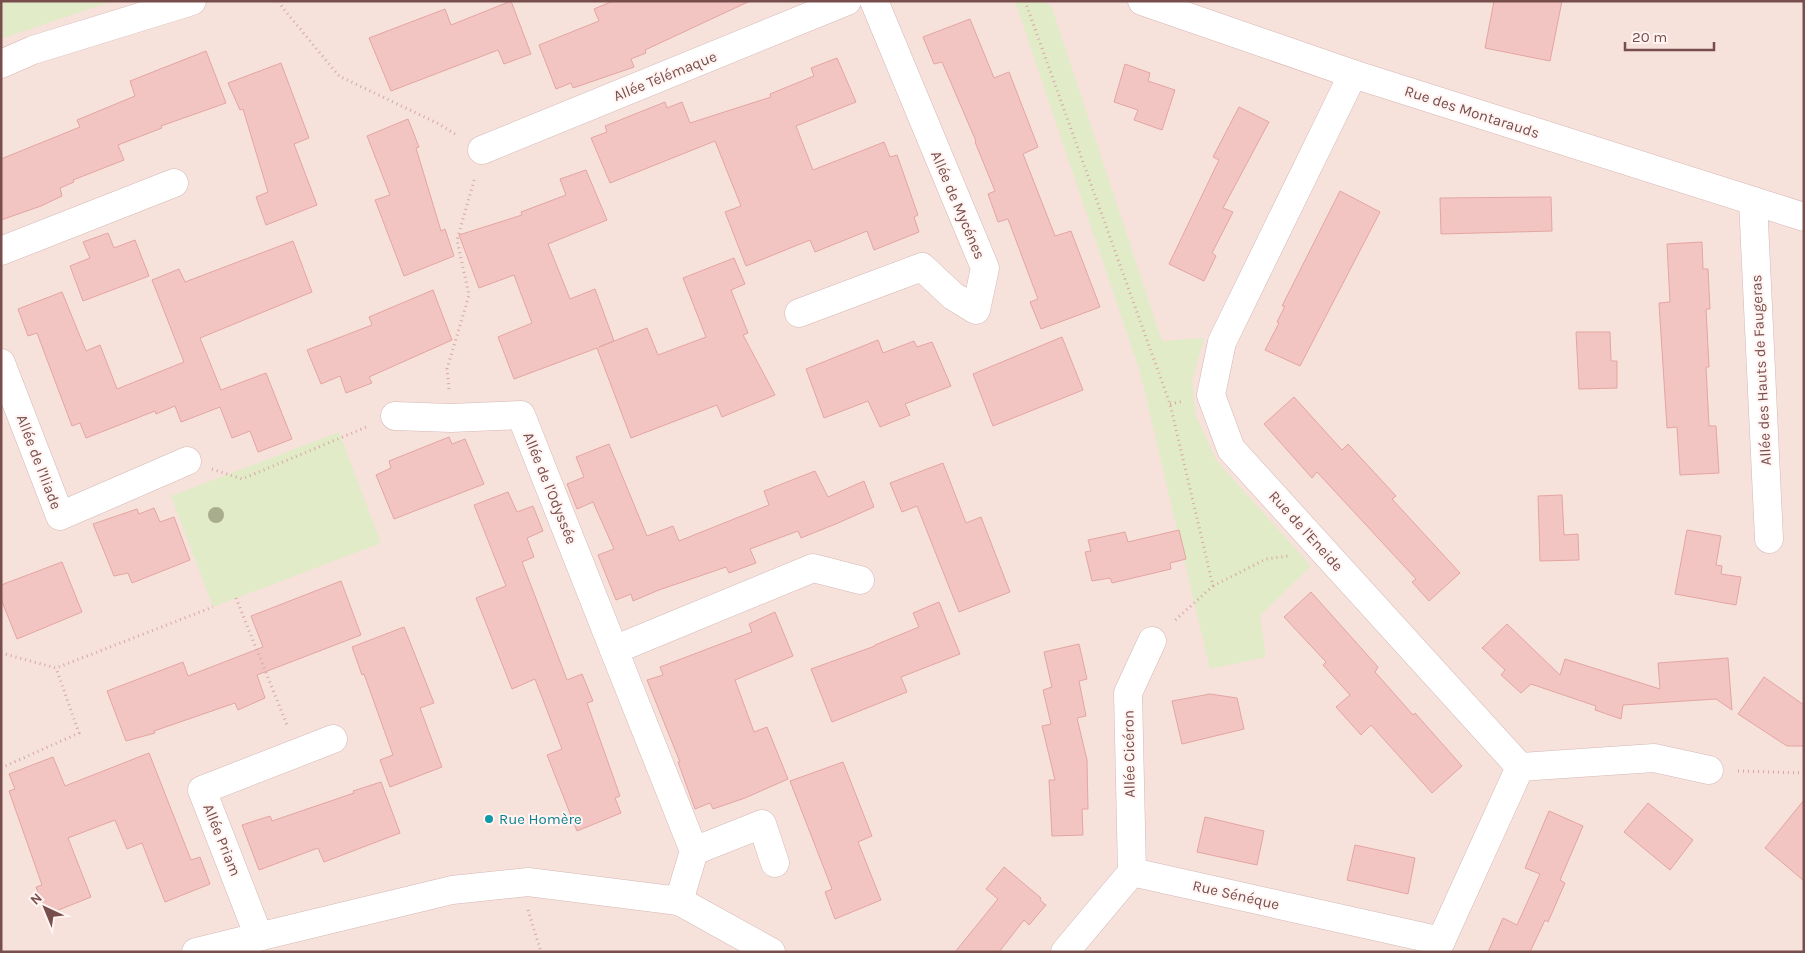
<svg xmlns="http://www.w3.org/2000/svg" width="1805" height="953" viewBox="0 0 1805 953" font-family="Karla,sans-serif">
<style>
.residential{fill:#f6e1db}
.green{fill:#e2ebc8}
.building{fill:#f2c5c2;stroke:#e4a5a2}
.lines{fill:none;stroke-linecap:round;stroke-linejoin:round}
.street-casing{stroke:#d4b8b5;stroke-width:29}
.secondary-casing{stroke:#d7b5b2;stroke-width:29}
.path{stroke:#d7a7a4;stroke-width:3;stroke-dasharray:1 4;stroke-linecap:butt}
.street{stroke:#fff;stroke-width:28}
.secondary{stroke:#fff;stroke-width:28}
.tree{fill:#a8ad8d}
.culture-dot{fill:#0f9aa8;stroke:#fff4f1;stroke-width:2}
.labels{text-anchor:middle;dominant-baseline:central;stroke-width:4;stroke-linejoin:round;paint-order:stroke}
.street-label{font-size:15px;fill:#784e4d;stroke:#fff4f1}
.culture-label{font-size:15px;fill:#0d838f;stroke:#fff4f1;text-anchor:start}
</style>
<rect width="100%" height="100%" fill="#fcefea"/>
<rect class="residential" x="1" y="1" width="1803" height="951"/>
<g class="green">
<polygon points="1,1 113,1 1,39"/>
<polygon points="1015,1 1038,1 1051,5 1162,341 1204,338 1192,381 1196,416 1216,460 1311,566 1260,616 1266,657 1210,669 1140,372"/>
<polygon points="339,432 381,543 213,607 171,496"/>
</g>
<g class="building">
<polygon points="511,1 531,54 504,64 498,50 391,91 369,38 445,9 451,25"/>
<polygon points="613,1 750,1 645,50 646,53 631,59 634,67 573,88 571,83 556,89 539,45 599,21 594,9"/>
<polygon points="1494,1 1562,1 1550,61 1485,48"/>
<polygon points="970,19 994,78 1009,72 1038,147 1023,154 1055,236 1071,231 1100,307 1041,329 1030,302 1038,299 1008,219 998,222 988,194 995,191 975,142 976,141 942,62 934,64 923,37"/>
<polygon points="206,51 226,103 161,126 162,128 118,145 124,160 73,180 74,182 60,188 62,196 41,206 1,220 1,159 80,127 77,120 135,96 130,81"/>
<polygon points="837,58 856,102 796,126 813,170 884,142 890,157 897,155 918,215 914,217 919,232 874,250 867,231 815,252 810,240 746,266 725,212 741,206 715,141 610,183 591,138 607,132 605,126 665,102 667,108 682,102 690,123 771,97 770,94 814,76 811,68"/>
<polygon points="281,63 309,138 294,144 317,205 266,225 256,197 268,192 243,109 240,110 228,83"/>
<polygon points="1125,64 1150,73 1148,81 1175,90 1162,130 1134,120 1138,110 1114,102"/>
<polygon points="1239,107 1269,122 1223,208 1233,212 1212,253 1216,256 1204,281 1169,264 1219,160 1213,157"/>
<polygon points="408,119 419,147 416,148 441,231 445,229 454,256 404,276 375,200 390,195 367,136"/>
<polygon points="586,170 607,220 548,244 570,299 595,289 614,341 599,347 647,328 658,355 706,337 683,278 734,258 745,284 731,290 748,333 743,335 775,395 722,417 717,405 631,438 597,348 514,379 498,337 532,323 514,275 479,288 459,235 522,215 521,212 566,195 560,179"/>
<polygon points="1340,191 1380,212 1300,366 1265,350 1279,323 1277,322 1285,306 1282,306"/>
<polygon points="1551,197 1552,231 1441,234 1440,198"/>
<polygon points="108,233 114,248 135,240 149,276 83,301 70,266 90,258 83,242"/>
<polygon points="293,241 312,292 200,338 221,390 266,373 292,439 258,452 250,431 232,438 220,407 181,422 175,406 156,414 155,411 86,438 80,423 72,426 37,333 28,336 18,309 62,292 86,351 100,345 117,389 184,362 152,280 179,269 185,282"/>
<polygon points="1702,242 1703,269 1708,269 1710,309 1706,309 1709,367 1706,367 1709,426 1716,426 1719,473 1680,475 1677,427 1667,428 1659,303 1670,302 1667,244"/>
<polygon points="433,290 452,340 369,377 372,383 346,393 340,376 321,384 307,350 372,325 369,317"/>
<polygon points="1576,332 1610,332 1611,361 1617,361 1617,388 1579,389"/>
<polygon points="1062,337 1083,390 993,426 973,374"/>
<polygon points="878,340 883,353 914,341 917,347 932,342 951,386 905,404 910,415 880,427 868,401 824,418 806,369"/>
<polygon points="1294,397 1342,450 1348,444 1396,496 1392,499 1460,573 1429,601 1412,582 1416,579 1317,472 1312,478 1264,424"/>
<polygon points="449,437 452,444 465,439 484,484 394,519 376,475 391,468 389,461"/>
<polygon points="609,444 647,536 673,526 679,541 769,505 764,491 815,471 828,497 864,481 874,507 838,523 801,538 798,531 750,549 756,563 729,573 726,567 659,590 633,601 631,594 616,600 598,555 614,549 593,502 577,509 567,484 584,477 576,457"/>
<polygon points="943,463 966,523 981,517 1010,592 959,612 917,506 902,512 890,483"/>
<polygon points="508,492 517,512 533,506 543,531 527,538 534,557 522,562 567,680 582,674 593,701 587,703 620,796 615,798 621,813 577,831 547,755 562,749 535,679 512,689 476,598 506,586 474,505"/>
<polygon points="1562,495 1564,535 1578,534 1579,560 1540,561 1538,496"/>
<polygon points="154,508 160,522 174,517 190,560 132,583 128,573 114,576 93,524 137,509 139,514"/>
<polygon points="1179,530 1186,559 1170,563 1171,569 1112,583 1110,578 1092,581 1085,552 1091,551 1088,540 1125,532 1128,542"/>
<polygon points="1687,530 1721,536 1716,565 1722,566 1721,574 1741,577 1736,605 1675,594"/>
<polygon points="62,562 82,612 17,639 1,599 1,585"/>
<polygon points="341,581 361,635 257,675 265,698 238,710 235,703 154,731 155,733 126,741 107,691 183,662 188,676 263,647 251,616"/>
<polygon points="1311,592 1378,667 1375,672 1413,715 1415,713 1462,766 1432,793 1371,725 1361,735 1336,707 1350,695 1323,665 1326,662 1284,617"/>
<polygon points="939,602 960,654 901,677 907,692 832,722 811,669 875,646 875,645 919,627 913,613"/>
<polygon points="775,612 793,656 735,680 754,732 767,727 788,779 745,798 713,809 710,803 695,809 678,762 680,762 647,680 663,675 660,667 752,632 749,624"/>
<polygon points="1507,624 1560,675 1565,659 1660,689 1658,663 1728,658 1732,710 1716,699 1623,705 1621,719 1595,710 1596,706 1531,684 1521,693 1501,675 1505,670 1482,648"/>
<polygon points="404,627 434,703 420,708 442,767 390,787 380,760 393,755 364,674 362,675 352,647"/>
<polygon points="1079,644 1087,679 1079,681 1086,716 1077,718 1087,760 1088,809 1082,809 1083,835 1052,836 1049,780 1055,780 1042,726 1051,724 1043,690 1052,687 1044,652"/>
<polygon points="1764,677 1804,705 1804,746 1787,746 1738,714"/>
<polygon points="1210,694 1237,698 1244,729 1182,744 1172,701"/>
<polygon points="149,753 191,860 200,857 210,884 165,902 142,843 127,849 115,820 68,838 91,897 46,915 36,887 42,885 9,791 15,789 9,774 53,757 65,786"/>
<polygon points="843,762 872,836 858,842 881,900 835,919 825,892 832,889 790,781"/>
<polygon points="381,782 400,833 324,862 318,848 259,870 242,825 270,816 272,821 354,793 353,791"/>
<polygon points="1804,800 1804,881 1765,848"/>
<polygon points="1648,803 1693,840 1670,870 1624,832"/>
<polygon points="1549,811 1583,826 1560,880 1565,883 1548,922 1545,920 1530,952 1488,952 1503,918 1517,925 1540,874 1525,868"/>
<polygon points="1205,817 1264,831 1257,865 1197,852"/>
<polygon points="1355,845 1415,858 1408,894 1347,880"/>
<polygon points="1004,867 1041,898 1040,900 1046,905 1029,925 1024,920 999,952 955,952 998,899 986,889"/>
</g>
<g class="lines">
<defs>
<g id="street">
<polyline points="1,64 33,50 192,1"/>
<polyline points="1353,74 1222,342 1211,395 1231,449 1520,767 1436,952"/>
<polyline points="482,150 847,1"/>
<polyline points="1753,201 1769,539"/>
<polyline points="1,251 174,183"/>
<polyline points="799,313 922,267 953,296 976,310 985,268 874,1"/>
<polyline points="1,363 60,516 187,461"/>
<polyline points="395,416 451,418 521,415 614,650"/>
<polyline points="1520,767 1654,758 1709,770"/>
<polyline points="694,851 762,824 775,863"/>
<polyline points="1132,872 1128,693 1152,641"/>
<polyline points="679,901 694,851 614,650 813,568 860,580"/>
<polyline points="259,937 202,790 333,739"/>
<polyline points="196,952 452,890 528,882 679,901 771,952"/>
<polyline points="1065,952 1132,872 1441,941"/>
</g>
<polyline id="secondary" points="1142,1 1353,74 1804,217"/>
</defs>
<use href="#street" class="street-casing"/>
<use href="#secondary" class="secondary-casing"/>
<g class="path">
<polyline points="279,1 282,7 339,76 439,124 458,136"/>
<polyline points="1025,1 1170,404 1213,586 1173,622"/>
<polyline points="449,389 447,369 469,295 457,240 475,177"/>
<polyline points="1170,404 1184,401"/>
<polyline points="212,469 242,479 369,426"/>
<polyline points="1213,586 1266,559 1288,556"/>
<polyline points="236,598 287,725"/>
<polyline points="1,653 56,668 213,607"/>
<polyline points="1,768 79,733 56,668"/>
<polyline points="1738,771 1804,773"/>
<polyline points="528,910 541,952"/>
</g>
<use href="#street" class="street"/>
<use href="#secondary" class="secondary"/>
</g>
<circle class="tree" cx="216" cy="515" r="8"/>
<circle class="culture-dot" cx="489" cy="819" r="5"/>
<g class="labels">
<g class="street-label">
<text transform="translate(665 76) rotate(-22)">Allée Télémaque</text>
<text transform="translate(1472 112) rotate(18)">Rue des Montarauds</text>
<text transform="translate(958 205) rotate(67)">Allée de Mycénes</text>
<text transform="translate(1761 370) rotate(-93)">Allée des Hauts de Faugeras</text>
<text transform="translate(39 462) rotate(69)">Allée de l'Iliade</text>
<text transform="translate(550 488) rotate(68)">Allée de l'Odyssée</text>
<text transform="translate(1306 531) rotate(48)">Rue de l'Eneide</text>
<text transform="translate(1129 754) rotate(-91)">Allée Cicéron</text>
<text transform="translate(222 840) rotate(68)">Allée Priam</text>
<text transform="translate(1236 895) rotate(13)">Rue Sénéque</text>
</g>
<g class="culture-label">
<text x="499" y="819">Rue Homère</text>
</g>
</g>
<rect width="1805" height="953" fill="none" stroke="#784e4d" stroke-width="5"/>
<g transform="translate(45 908) rotate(316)" stroke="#fff4f1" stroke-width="4" paint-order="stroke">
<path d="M0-4L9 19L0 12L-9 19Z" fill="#784e4d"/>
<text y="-8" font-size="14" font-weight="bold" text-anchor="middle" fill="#784e4d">N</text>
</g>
<path d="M1625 42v8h89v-8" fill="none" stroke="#784e4d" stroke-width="2.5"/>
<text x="1632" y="42" font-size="15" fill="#784e4d" stroke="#fff4f1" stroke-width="4" paint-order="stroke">20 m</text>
</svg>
